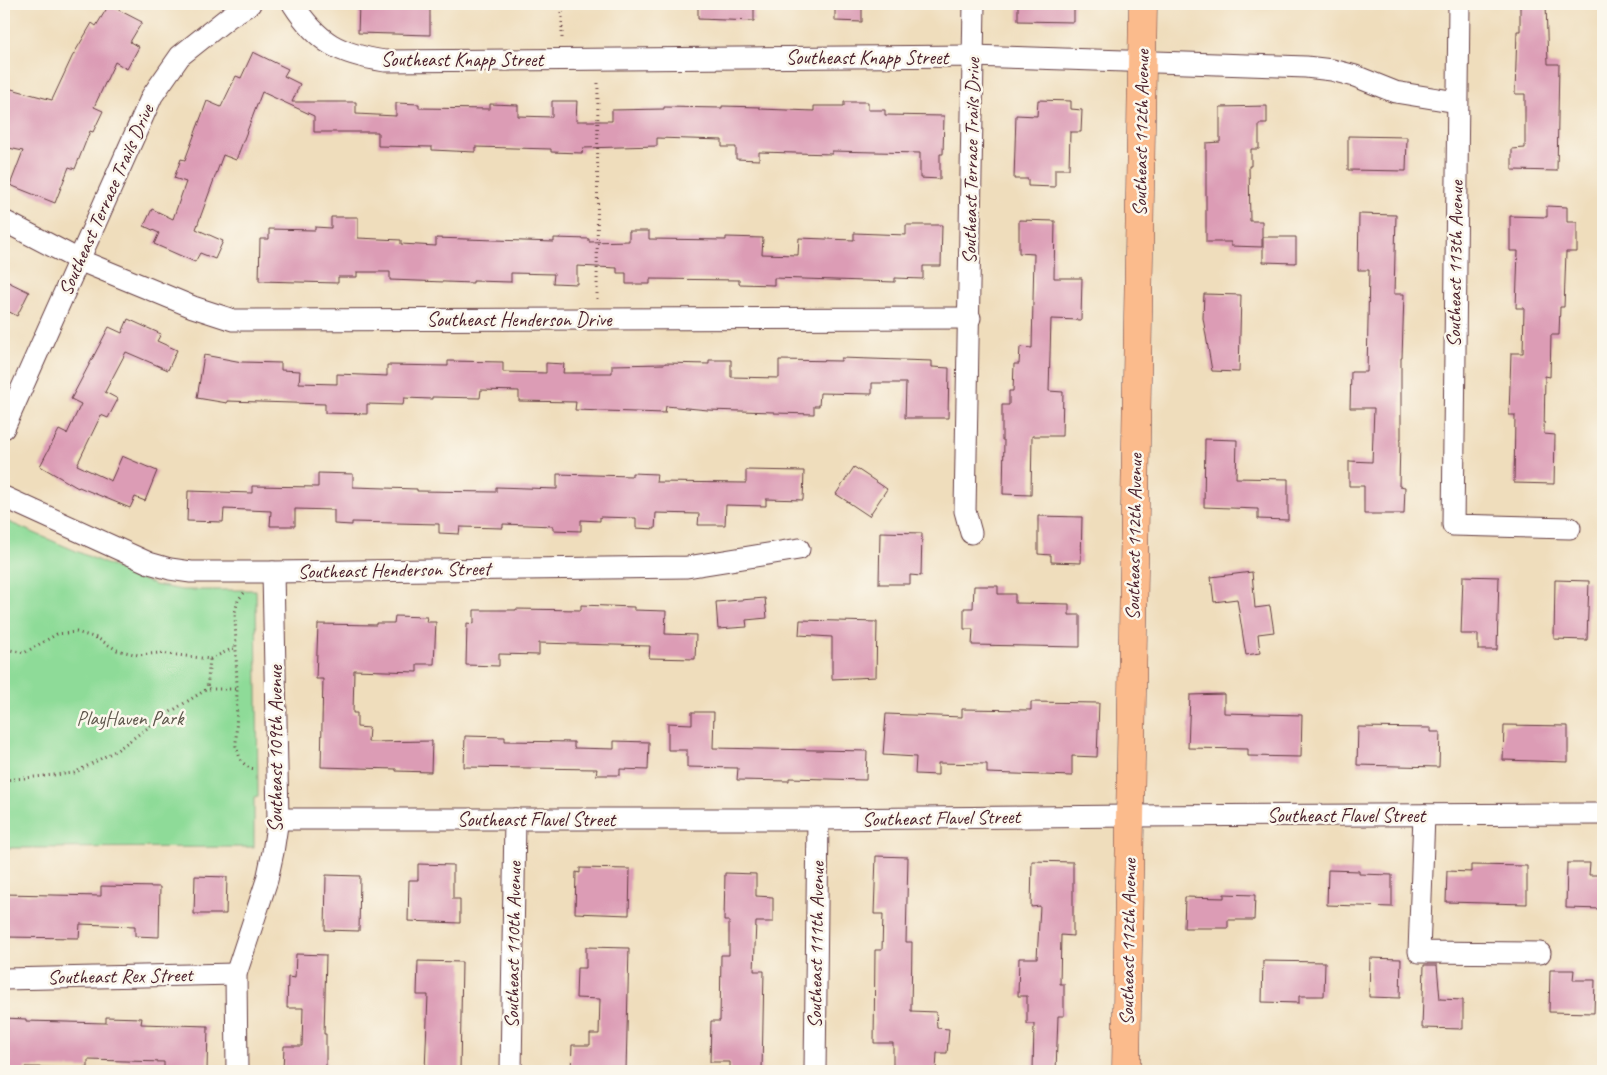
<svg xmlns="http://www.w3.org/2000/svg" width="1607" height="1075" viewBox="0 0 1607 1075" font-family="Caveat,sans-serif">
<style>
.green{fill:#8edb98;stroke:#6c7d62}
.building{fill:#dc9cb5}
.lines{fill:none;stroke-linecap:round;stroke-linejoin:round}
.minor-casing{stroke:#633c41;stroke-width:23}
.major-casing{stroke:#633c41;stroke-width:29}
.path{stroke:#633c41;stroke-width:3;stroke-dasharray:1 4;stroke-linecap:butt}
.minor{stroke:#fff;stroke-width:21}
.major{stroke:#fbbb8c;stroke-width:28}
.labels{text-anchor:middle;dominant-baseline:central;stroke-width:5;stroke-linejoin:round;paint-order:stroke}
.street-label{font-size:20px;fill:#4a1f2b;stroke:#fbf7ec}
.park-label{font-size:20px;fill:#5e574c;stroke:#fbf7ec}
</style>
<rect width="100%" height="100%" fill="#fbf7ec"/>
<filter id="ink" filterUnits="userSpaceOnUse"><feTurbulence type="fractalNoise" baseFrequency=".02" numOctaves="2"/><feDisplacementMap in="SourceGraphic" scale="10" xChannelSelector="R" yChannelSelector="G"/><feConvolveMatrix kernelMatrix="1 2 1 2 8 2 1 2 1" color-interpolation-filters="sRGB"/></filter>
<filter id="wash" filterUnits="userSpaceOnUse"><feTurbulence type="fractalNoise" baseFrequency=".0096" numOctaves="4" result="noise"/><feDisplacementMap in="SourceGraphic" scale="20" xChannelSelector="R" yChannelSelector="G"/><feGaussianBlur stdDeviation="1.12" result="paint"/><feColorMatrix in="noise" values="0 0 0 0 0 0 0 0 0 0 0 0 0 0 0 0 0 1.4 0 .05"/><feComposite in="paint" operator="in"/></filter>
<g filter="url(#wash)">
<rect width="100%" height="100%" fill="#efddbc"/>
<polygon class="green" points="4,520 155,585 182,590 256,590 258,796 254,797 254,847 4,848"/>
<g id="blocks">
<g class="building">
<polygon points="359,4 430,4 430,35 358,33"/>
<polygon points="698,4 754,4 754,21 698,19"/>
<polygon points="835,4 862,4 862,22 835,21"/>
<polygon points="1018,4 1074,4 1074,22 1018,21"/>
<polygon points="1520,4 1546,4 1548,64 1559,64 1557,171 1512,170 1512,149 1525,148 1525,94 1515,94 1517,31 1520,31"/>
<polygon points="109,5 142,22 130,42 139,47 127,69 115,62 94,107 103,111 93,132 90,131 75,169 69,167 55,203 10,185 23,151 4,147 4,87 52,100 72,57 92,23 96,26"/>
<polygon points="253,52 288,69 284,76 300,84 292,102 356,102 356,114 396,116 396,103 419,104 419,108 490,109 490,104 518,105 518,116 552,117 552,101 577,101 576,121 612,121 612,110 664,109 664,107 722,108 722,106 760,107 760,109 814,111 814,106 844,106 844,102 868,102 868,110 885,110 885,115 944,116 943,154 940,154 940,179 920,178 920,153 832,151 832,154 759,152 759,160 736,159 736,147 722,147 722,140 657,138 657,146 583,148 582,153 551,152 551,149 475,147 475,152 432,150 432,147 378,146 378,132 314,132 314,116 262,92 236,160 223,155 196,229 223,241 215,259 200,253 195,262 154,244 159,233 144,226 152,209 173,219 186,182 174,178 181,159 185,160 207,101 221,107 236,76 241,78"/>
<polygon points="1038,100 1071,101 1071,109 1082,110 1081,132 1070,132 1069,169 1055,169 1055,187 1028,186 1028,179 1014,179 1016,115 1037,116"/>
<polygon points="1267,106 1267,124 1259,124 1259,149 1251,149 1251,166 1249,166 1250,221 1262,221 1262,247 1231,246 1231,242 1206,242 1206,143 1220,142 1220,107"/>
<polygon points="1348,136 1407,137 1406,171 1348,170"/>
<polygon points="1547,206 1567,207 1567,222 1577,222 1577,252 1566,252 1564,307 1560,307 1559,335 1551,335 1550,377 1545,376 1544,434 1555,435 1554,484 1514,483 1515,415 1509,415 1511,353 1523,353 1524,308 1516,308 1518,251 1510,251 1510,216 1547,217"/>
<polygon points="1359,214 1396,215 1394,294 1404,294 1402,358 1401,358 1401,440 1400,440 1399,486 1405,487 1404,514 1364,514 1364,486 1349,486 1349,461 1372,462 1374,408 1350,408 1351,372 1367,372 1369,270 1358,270"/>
<polygon points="331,217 358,217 358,238 401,240 401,244 436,246 436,238 554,242 554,238 589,239 589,242 629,241 629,231 649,231 649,239 726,240 726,237 763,238 762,254 798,255 799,238 854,240 854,233 906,235 906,225 942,225 941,266 923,266 923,279 895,278 895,282 774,278 774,285 739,284 739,280 650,279 650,284 626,284 626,273 617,273 617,268 577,266 577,284 553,283 554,274 511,273 511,282 473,281 473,283 390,280 390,272 357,272 357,277 338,277 338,283 259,281 260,239 269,239 269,229 315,230 315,227 331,228"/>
<polygon points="1019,220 1055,221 1054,278 1082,278 1081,320 1051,319 1049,391 1063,392 1062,436 1032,436 1031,495 1003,494 1004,440 1002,440 1002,405 1009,405 1009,391 1013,391 1014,364 1019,364 1020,347 1032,348 1034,254 1019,253"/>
<polygon points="1263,237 1296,237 1296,263 1263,262"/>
<polygon points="4,280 29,292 17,316 4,309"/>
<polygon points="1204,294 1241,295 1239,372 1212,371 1203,318"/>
<polygon points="128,319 161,334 157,341 177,350 168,370 126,352 105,392 118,399 108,418 101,415 77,465 111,481 122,456 157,471 145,501 135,497 130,508 79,487 78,488 40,466 59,430 67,434 81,404 71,399 109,327 122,333"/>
<polygon points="204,355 242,362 281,363 281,370 300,371 299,383 337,384 337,374 387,376 387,365 448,366 448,361 503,362 503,372 546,373 546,363 564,364 563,373 612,373 612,365 665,364 665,363 709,364 709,360 731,360 731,377 779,378 779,360 841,361 841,358 932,361 932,367 949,368 948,418 905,418 906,383 872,383 872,394 820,393 819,406 814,406 814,414 774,413 774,412 708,410 666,406 665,413 575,410 576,402 519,401 519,391 481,390 480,398 432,397 432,399 404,398 403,405 367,404 367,414 325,413 325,404 227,401 227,403 197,398"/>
<polygon points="1205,439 1237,440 1236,478 1288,479 1288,520 1258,519 1258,509 1204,507"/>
<polygon points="854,467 887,489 869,516 836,494"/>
<polygon points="746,470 804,471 803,500 766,499 766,506 726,505 725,525 698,525 699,514 656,513 655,529 636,528 636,518 600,517 600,521 581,520 581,531 553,530 553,526 503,524 503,528 460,527 459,534 439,533 439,524 352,522 352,525 334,524 334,510 295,509 295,526 270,526 271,511 224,509 223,522 187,521 188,491 252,493 252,486 318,487 318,473 353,474 353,487 417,489 417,491 496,492 496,487 557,489 557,474 632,476 632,473 657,474 656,482 746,483"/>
<polygon points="1038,516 1082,517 1081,563 1051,562 1051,555 1038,554"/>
<polygon points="880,532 922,533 921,576 910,575 910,584 879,584"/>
<polygon points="1252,572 1255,608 1270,606 1274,632 1258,634 1260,653 1246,655 1237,599 1214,602 1211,577"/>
<polygon points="1463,576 1499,577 1497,650 1478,650 1478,634 1461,634"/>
<polygon points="1555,580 1589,581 1587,640 1554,639"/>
<polygon points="974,586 998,586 998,594 1015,594 1015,603 1069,604 1069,615 1080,615 1080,647 972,645 973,629 964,629 964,608 973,608"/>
<polygon points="765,598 767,618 746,620 747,627 718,629 716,602"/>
<polygon points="581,605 634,607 634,610 666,611 665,634 696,635 695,659 649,658 650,646 539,643 539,655 499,654 499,666 466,665 467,623 474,624 474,610 516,610 516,609 581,610"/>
<polygon points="395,616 427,617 426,622 436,622 434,664 417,664 417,672 354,670 353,713 357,713 357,727 369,728 368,742 432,741 431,772 396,771 396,769 321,767 323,679 316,679 318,624 376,625 376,623 394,623"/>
<polygon points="800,620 877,622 876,677 832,679 832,637 799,635"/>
<polygon points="1224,694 1224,713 1302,715 1301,757 1248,756 1248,749 1188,748 1190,695"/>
<polygon points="1031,702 1099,703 1097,757 1072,756 1072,776 987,773 987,764 938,763 938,775 915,774 916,757 883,755 886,714 962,717 962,709 1031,710"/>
<polygon points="692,712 714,712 713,748 867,751 866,780 789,778 789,781 737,780 738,768 687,767 687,750 668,750 668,723 692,724"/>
<polygon points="1504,725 1568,726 1568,762 1503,760"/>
<polygon points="1358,727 1431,728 1431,732 1440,732 1439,767 1357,765"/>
<polygon points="465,736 505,737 505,741 574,742 574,748 614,749 614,741 649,742 648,770 620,769 620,775 596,775 597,769 464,767"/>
<polygon points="876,856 908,857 906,942 912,942 911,1011 936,1012 937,1028 949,1029 947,1053 937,1053 936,1071 893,1070 893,1043 874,1043 875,950 882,950 883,914 874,914"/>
<polygon points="1032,861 1073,862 1073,936 1061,935 1060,984 1064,984 1064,1016 1058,1016 1056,1071 1033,1071 1034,1024 1027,1024 1027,996 1018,996 1019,958 1037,958 1040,906 1031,907"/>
<polygon points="1567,863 1590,863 1589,875 1603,875 1603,909 1566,908"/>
<polygon points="418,864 453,865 453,899 460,899 460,923 408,921 409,880 418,880"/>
<polygon points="1471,865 1527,866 1527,904 1446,902 1447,871 1471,872"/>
<polygon points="580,868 630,869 629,915 575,913 576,872 580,873"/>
<polygon points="1328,870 1359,871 1359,874 1392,875 1392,907 1327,905"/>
<polygon points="725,873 756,874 756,896 773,897 773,922 756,922 754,971 764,971 762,1071 730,1071 730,1062 710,1062 711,1021 720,1021 721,955 729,955 729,921 724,921"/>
<polygon points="326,875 360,876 359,931 325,930"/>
<polygon points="195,876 227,877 226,914 194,914"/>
<polygon points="101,886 160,887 159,937 135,936 135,926 80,924 79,938 4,937 4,894 101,896"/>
<polygon points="1224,894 1255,895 1254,920 1228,920 1228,928 1184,928 1185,897 1224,898"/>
<polygon points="586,947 629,948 626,1071 571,1071 572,1045 590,1045 590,1034 599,1034 600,999 576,998 577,968 586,968"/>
<polygon points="296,954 326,955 324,1034 326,1034 326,1071 283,1071 284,1046 302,1046 303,1008 287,1008 288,977 295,978"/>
<polygon points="1370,958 1401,959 1400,998 1369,997"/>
<polygon points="418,961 462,962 460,1071 425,1071 428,995 417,995"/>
<polygon points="1263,961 1325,962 1324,996 1299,996 1299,1003 1262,1002"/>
<polygon points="1424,965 1437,965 1440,999 1463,1000 1463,1029 1422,1028"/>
<polygon points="1550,970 1574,970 1573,980 1595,980 1594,1013 1549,1012"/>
<polygon points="106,1017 142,1018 141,1024 208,1026 207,1071 164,1071 164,1062 88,1060 88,1068 25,1067 25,1071 4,1071 4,1018 26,1019 26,1021 106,1023"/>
</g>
</g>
</g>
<g filter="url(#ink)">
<use href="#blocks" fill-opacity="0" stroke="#633c41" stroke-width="1"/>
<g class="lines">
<defs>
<g id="minor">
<path d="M 293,4 C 318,43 339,54 385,61 L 973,56 L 1306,67 L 1332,70 L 1355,76 L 1395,92 L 1457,102"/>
<polyline points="1459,4 1453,525 1570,528"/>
<polyline points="4,221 79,260 193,307 233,320 970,318"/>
<polyline points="4,428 152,96 180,56 229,17 250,4"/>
<polyline points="4,497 149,563 170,569 191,572 273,572 687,567 799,549"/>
<polyline points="971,533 965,511 974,4"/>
<polyline points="1424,815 1419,952 1540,953"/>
<polyline points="278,819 818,819 1130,816 1603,814"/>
<polyline points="4,979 236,974"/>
<polyline points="237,1071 236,974 267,880 273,852 278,819 273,572"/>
<polyline points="511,1071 515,819"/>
<polyline points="815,1071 818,819"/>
</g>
<polyline id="major" points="1126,1071 1143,4"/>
</defs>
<use href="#minor" class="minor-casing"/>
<use href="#major" class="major-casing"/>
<g class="path">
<polyline points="562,38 562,4"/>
<polyline points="597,299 598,80"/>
<polyline points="244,593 238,600 235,612 237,689 236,746 241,761 249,768 256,769"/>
<polyline points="4,645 6,649 24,653 57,634 76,632 97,638 117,650 138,655 160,653 210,659 207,689"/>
<polyline points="210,659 236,647"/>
<polyline points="4,780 74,773 117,750 164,716 207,689 237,689"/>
</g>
<use href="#minor" class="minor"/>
<use href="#major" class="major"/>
</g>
</g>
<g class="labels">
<g class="street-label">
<text x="867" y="57">Southeast Knapp Street</text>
<text x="462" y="59">Southeast Knapp Street</text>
<text transform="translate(1141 133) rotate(-89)">Southeast 112th Avenue</text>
<text transform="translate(971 161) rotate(-89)">Southeast Terrace Trails Drive</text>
<text transform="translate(106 200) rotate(-66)">Southeast Terrace Trails Drive</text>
<text transform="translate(1455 264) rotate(-89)">Southeast 113th Avenue</text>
<text x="519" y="319">Southeast Henderson Drive</text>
<text transform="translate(1134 537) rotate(-89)">Southeast 112th Avenue</text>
<text transform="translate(394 570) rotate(-1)">Southeast Henderson Street</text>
<text transform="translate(275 749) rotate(-90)">Southeast 109th Avenue</text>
<text x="1346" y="815">Southeast Flavel Street</text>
<text transform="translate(941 818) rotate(-1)">Southeast Flavel Street</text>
<text x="536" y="819">Southeast Flavel Street</text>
<text transform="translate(1128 942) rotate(-89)">Southeast 112th Avenue</text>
<text transform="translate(513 945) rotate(-89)">Southeast 110th Avenue</text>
<text transform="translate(816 945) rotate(-89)">Southeast 111th Avenue</text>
<text transform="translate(120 976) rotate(-1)">Southeast Rex Street</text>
</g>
<g class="park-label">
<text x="130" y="718">PlayHaven Park</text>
</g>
</g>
<rect width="1607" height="1075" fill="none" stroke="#fbf7ec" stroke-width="20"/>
</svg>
